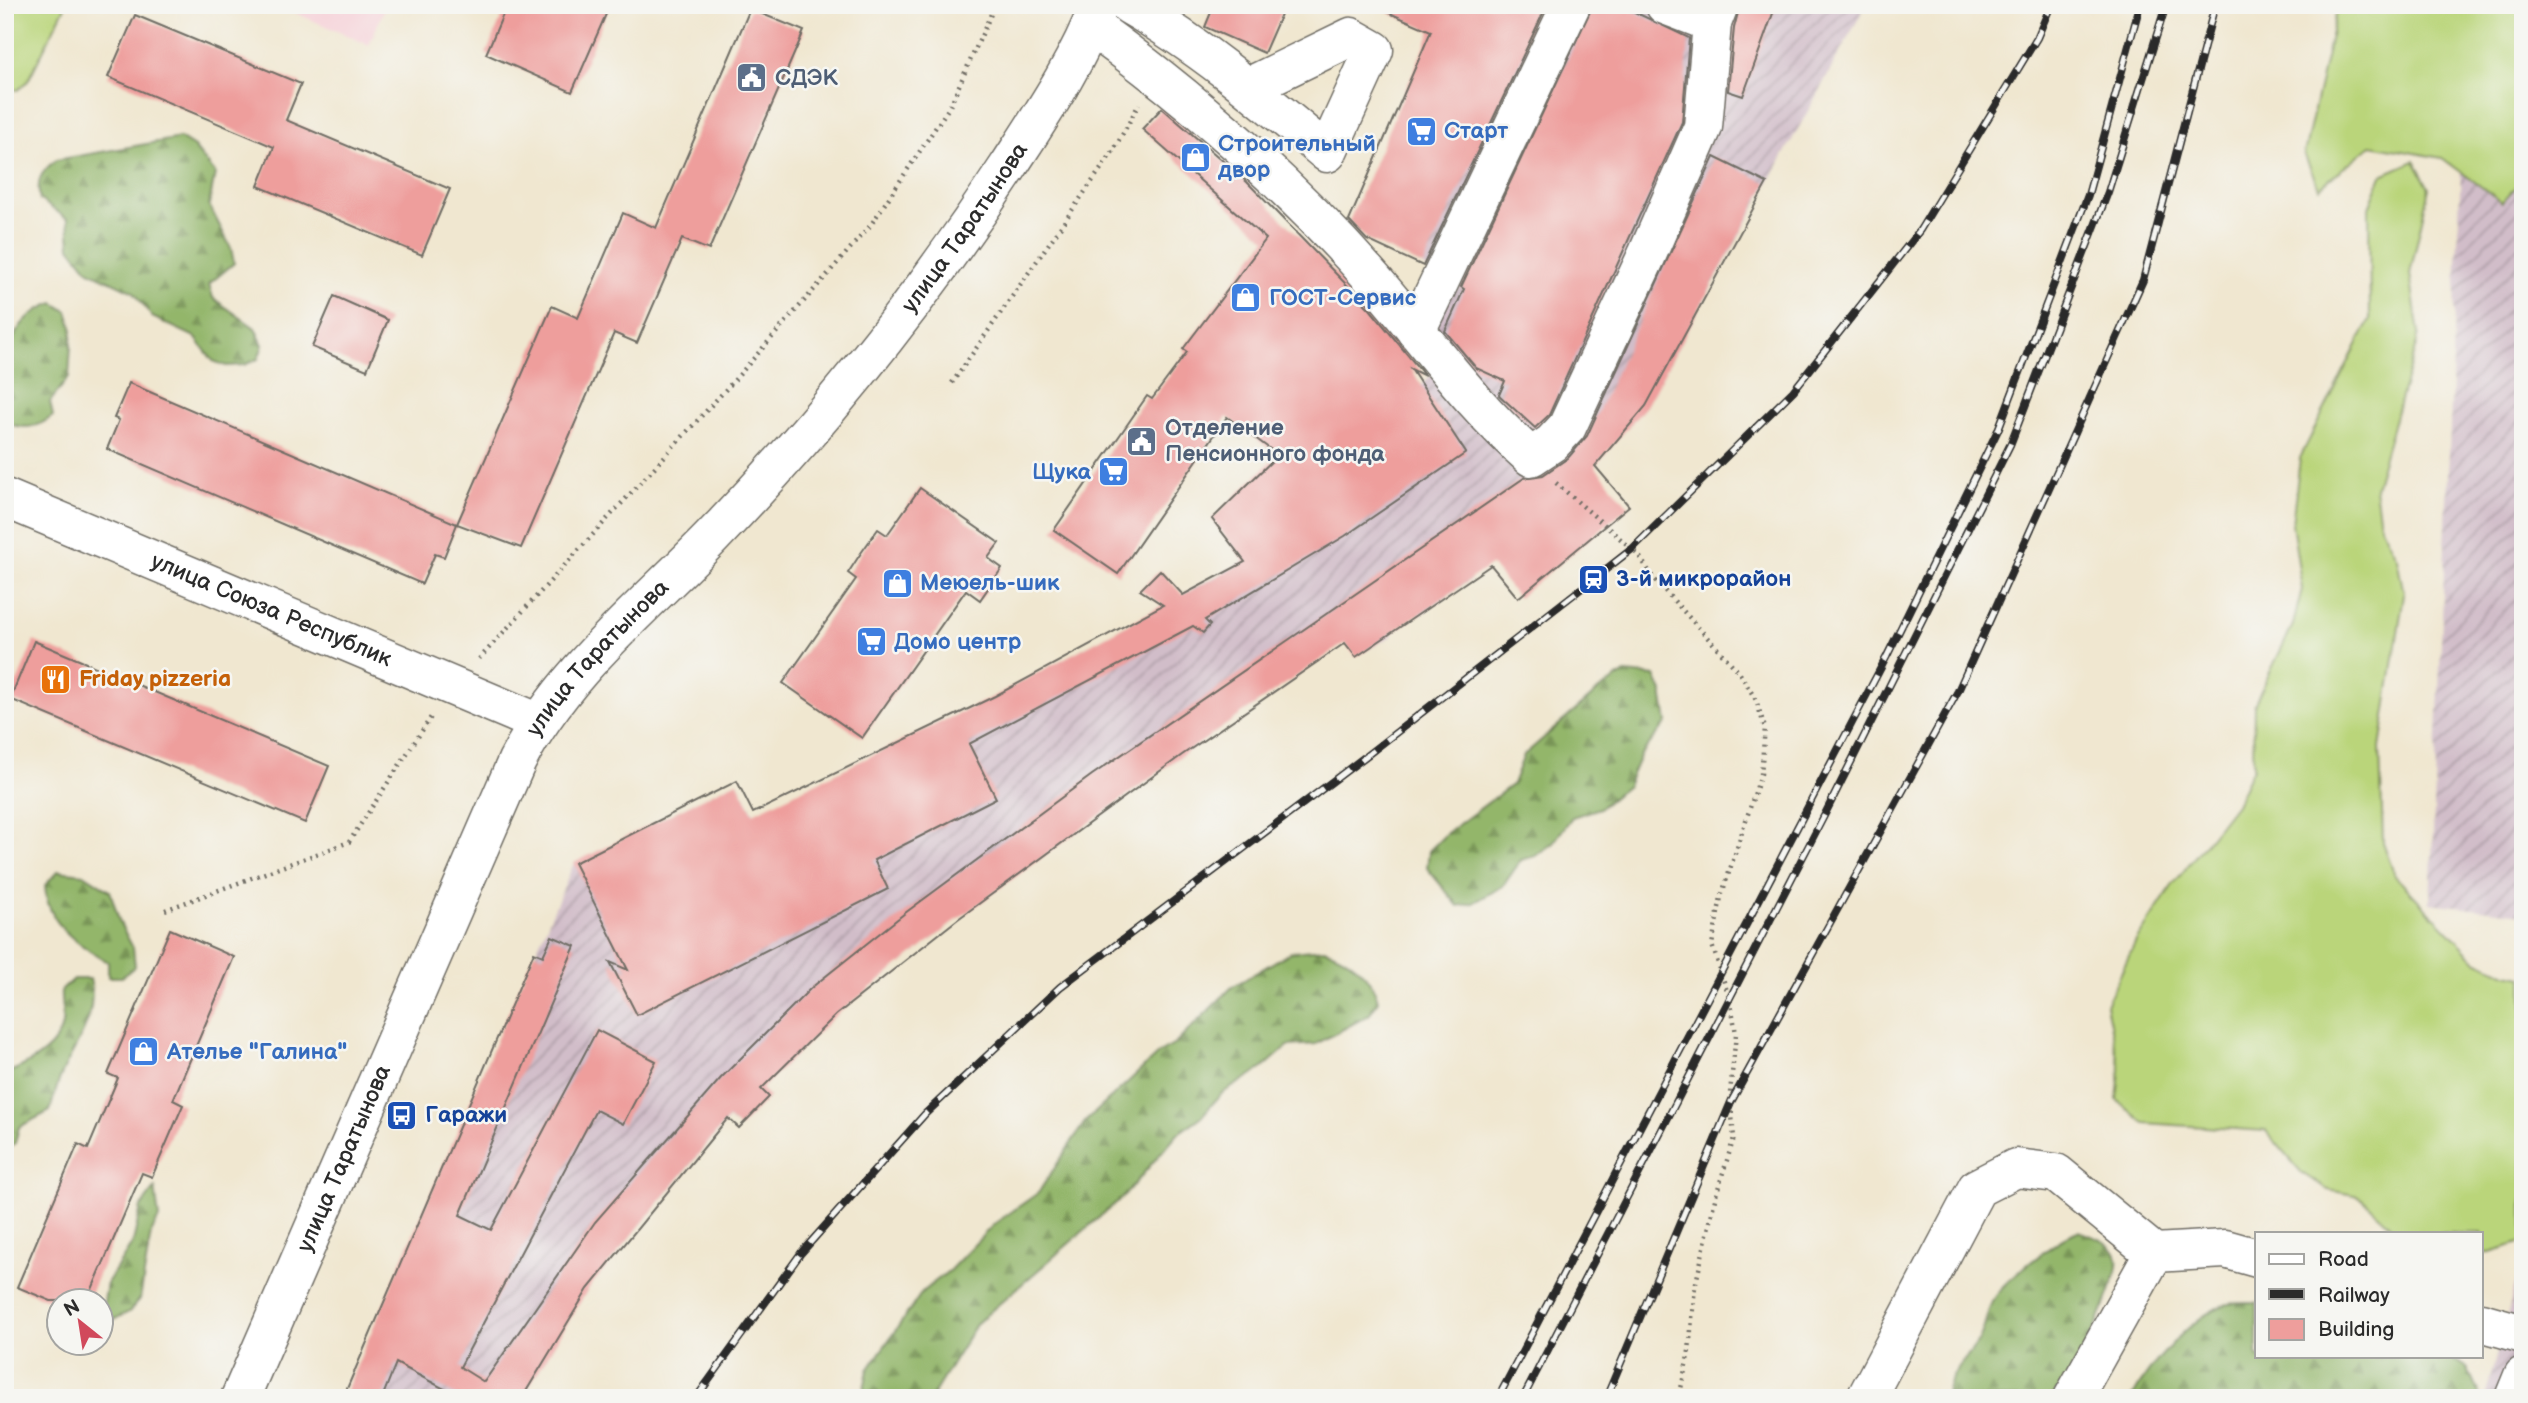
<svg xmlns="http://www.w3.org/2000/svg" width="2528" height="1403" viewBox="0 0 2528 1403" font-family="'Balsamiq Sans',sans-serif">
<style>
.built{fill:#f6cfd7}
.industrial{fill:url(#industrial-furrows)}
.grass{fill:#bad57a;stroke:#728052;stroke-width:2}
.forest{fill:url(#forest-firs);stroke:#5f704a;stroke-width:2}
.building{fill:#ee9e9c}
.lines{fill:none;stroke-linecap:round;stroke-linejoin:round}
.minor-casing{stroke:#706d65;stroke-width:41}
.path{stroke:#706d65;stroke-width:4.5;stroke-dasharray:2 5;stroke-linecap:butt}
.minor{stroke:#fff;stroke-width:38}
.rail-casing{stroke:#2b2b2b;stroke-width:8}
.rail{stroke:#f6f6f2;stroke-width:5;stroke-dasharray:16;stroke-linecap:butt}
.labels{text-anchor:middle;dominant-baseline:central;stroke-width:5;stroke-linejoin:round;paint-order:stroke}
.service-label{font-size:23px;font-weight:bold;fill:#4e5e75;stroke:#f6f6f2;text-anchor:start}
.shop-label{font-size:23px;font-weight:bold;fill:#366cbe;stroke:#f6f6f2;text-anchor:start}
.street-label{font-size:23px;fill:#2b2b2b;stroke:#f6f6f2}
.transit-label{font-size:23px;font-weight:bold;fill:#164399;stroke:#f6f6f2;text-anchor:start}
.food-label{font-size:23px;font-weight:bold;fill:#c56008;stroke:#f6f6f2;text-anchor:start}
</style>
<defs>
<pattern id="industrial-furrows" width="10" height="10" patternUnits="userSpaceOnUse" patternTransform="scale(1.75)"><rect width="10" height="10" fill="#d1bdc9"/><path d="M-1 1l2-2M0 10L10 0M9 11l2-2" fill="none" stroke="#aa9aa3"/></pattern>
<pattern id="forest-firs" width="22" height="20" patternUnits="userSpaceOnUse" patternTransform="scale(1.75)"><rect width="22" height="20" fill="#93b66a"/><path d="M5 1l3.5 6h-7zM16 11l3.5 6h-7z" fill="#789457"/></pattern>
</defs>
<rect width="100%" height="100%" fill="#f6f6f2"/>
<filter id="ink" filterUnits="userSpaceOnUse"><feTurbulence type="fractalNoise" baseFrequency=".0143" numOctaves="2"/><feDisplacementMap in="SourceGraphic" scale="14" xChannelSelector="R" yChannelSelector="G"/><feConvolveMatrix kernelMatrix="1 2 1 2 8 2 1 2 1" color-interpolation-filters="sRGB"/></filter>
<filter id="wash" filterUnits="userSpaceOnUse"><feTurbulence type="fractalNoise" baseFrequency=".00686" numOctaves="4" result="noise"/><feDisplacementMap in="SourceGraphic" scale="28" xChannelSelector="R" yChannelSelector="G"/><feGaussianBlur stdDeviation="1.57" result="paint"/><feColorMatrix in="noise" values="0 0 0 0 0 0 0 0 0 0 0 0 0 0 0 0 0 1.4 0 .05"/><feComposite in="paint" operator="in"/></filter>
<g filter="url(#wash)">
<rect width="100%" height="100%" fill="#f0e7d0"/>
<polygon class="built" points="277,5 386,5 369,45"/>
<g class="industrial">
<polygon points="1509,5 1866,5 1646,406 1580,484 1464,567 1471,579 1420,615 1412,603 1382,622 1393,635 1356,657 1345,643 1182,755 958,919 836,1015 761,1089 769,1097 739,1128 728,1119 588,1289 522,1398 343,1398 574,863 737,781 754,813 995,696 1244,561 1427,432 1406,404 1432,374 1390,330 1434,273 1401,254"/>
<polygon points="2523,36 2523,914 2430,903 2466,49"/>
<polygon points="2516,1281 2523,1282 2523,1398 2485,1398"/>
</g>
<g class="grass">
<polygon points="5,5 66,5 28,81 18,90 5,88"/>
<polygon points="2338,5 2523,5 2523,179 2502,202 2442,158 2371,145 2319,188 2304,154"/>
<polygon points="2414,161 2429,188 2410,274 2419,334 2375,488 2380,525 2397,558 2404,594 2380,748 2383,843 2395,876 2476,960 2507,974 2523,977 2523,1242 2484,1254 2481,1254 2481,1233 2399,1233 2359,1196 2328,1190 2302,1173 2266,1131 2144,1123 2117,1100 2120,1070 2106,1005 2136,941 2172,886 2236,804 2253,768 2254,705 2293,625 2302,589 2292,524 2300,458 2370,319 2369,207 2382,175"/>
</g>
<g class="forest">
<path d="M 180,138 L 194,147 L 215,173 L 209,205 L 231,248 L 234,263 L 209,284 L 213,298 L 255,328 L 263,345 L 258,359 L 244,365 L 226,366 L 213,361 L 195,337 L 152,317 L 134,292 L 89,271 L 70,247 L 68,219 L 40,200 C 36,181 40,172 56,160 Z"/>
<path d="M 54,303 L 67,311 L 72,327 L 69,377 L 50,402 L 53,416 C 36,429 25,429 5,423 C 5,372 0,321 54,303 Z"/>
<polygon points="1625,673 1655,676 1662,692 1667,722 1640,756 1627,786 1600,808 1572,817 1553,843 1535,856 1521,860 1503,886 1473,903 1458,906 1427,868 1429,851 1447,833 1513,784 1524,755 1599,690"/>
<path d="M 58,871 L 84,874 L 110,891 L 120,923 L 133,948 L 135,966 L 122,977 L 108,977 L 108,962 C 77,943 47,926 45,885 Z"/>
<path d="M 1324,949 C 1349,957 1372,975 1378,1001 L 1369,1015 L 1316,1044 L 1288,1046 L 1263,1068 L 1221,1094 L 1201,1117 L 1177,1134 L 1125,1195 L 977,1323 L 931,1398 L 862,1398 L 868,1370 L 923,1291 L 950,1270 L 994,1224 L 1038,1193 L 1085,1122 L 1159,1053 L 1175,1044 L 1232,987 L 1291,952 Z"/>
<path d="M 74,979 L 90,979 C 99,1019 74,1044 60,1078 C 56,1089 53,1100 50,1111 L 19,1127 L 15,1143 L 5,1152 L 5,1074 C 27,1065 58,1050 62,1024 C 64,1014 60,1002 61,991 Z"/>
<polygon points="155,1188 159,1218 151,1233 140,1299 129,1312 113,1320 102,1314 107,1283 133,1242 141,1207"/>
<path d="M 2078,1231 C 2092,1236 2112,1241 2117,1258 C 2121,1273 2091,1338 2083,1354 C 2076,1369 2062,1384 2051,1398 L 1945,1398 C 1950,1373 1963,1363 1977,1343 C 1986,1331 1986,1307 1997,1293 C 2010,1277 2059,1238 2078,1231 Z"/>
<path d="M 2257,1303 L 2257,1356 L 2446,1356 L 2467,1367 L 2481,1398 L 2132,1398 C 2149,1366 2189,1319 2224,1305 C 2233,1302 2247,1303 2257,1303 Z"/>
</g>
<g id="blocks">
<g class="building">
<polygon points="507,5 610,5 572,92 486,54"/>
<polygon points="1214,5 1285,5 1264,53 1205,27"/>
<polygon points="1371,5 1547,5 1423,266 1367,240 1349,221 1431,31"/>
<polygon points="1593,5 1620,5 1689,38 1682,122 1549,415 1535,428 1499,395 1505,381 1476,368 1445,331 1464,289 1461,287"/>
<polygon points="1740,5 1776,5 1743,96 1728,91 1734,28"/>
<polygon points="750,9 804,31 709,250 682,239 637,343 614,333 521,548 457,524 552,306 578,318 623,213 656,228"/>
<polygon points="135,15 301,84 286,120 450,189 422,255 258,186 274,147 108,77"/>
<polygon points="1162,108 1247,182 1370,309 1425,376 1411,369 1466,453 1345,536 1205,620 1210,625 1203,633 1193,626 969,744 996,798 874,860 888,889 637,1015 610,962 628,970 574,863 737,781 753,813 995,696 1163,605 1140,590 1160,570 1183,595 1245,562 1212,519 1278,455 1227,417 1118,574 1054,530 1147,396 1152,399 1187,352 1183,349 1266,239 1142,129"/>
<polygon points="1714,157 1767,183 1646,406 1595,466 1629,506 1518,598 1491,565 1356,657 1345,643 1182,755 958,919 836,1015 761,1089 769,1097 739,1128 728,1118 588,1289 522,1398 461,1398 396,1363 382,1398 343,1398 534,952 543,956 552,936 575,946 460,1215 491,1230 597,1030 656,1061 623,1124 596,1110 460,1367 484,1382 595,1222 721,1078 811,988 905,913 1092,775 1524,478 1543,475 1568,458 1587,436"/>
<polygon points="334,296 388,320 367,370 312,347"/>
<polygon points="129,383 457,524 444,557 435,554 422,584 107,449 119,420 114,418"/>
<polygon points="920,488 999,543 988,558 1002,568 980,600 966,590 862,738 783,683 856,579 848,573 861,553 878,529 887,535"/>
<polygon points="34,641 329,766 305,823 10,699"/>
<polygon points="170,929 234,957 173,1100 183,1105 152,1177 142,1173 87,1301 51,1301 17,1287 78,1144 88,1149 118,1078 108,1074"/>
</g>
</g>
</g>
<g filter="url(#ink)">
<use href="#blocks" fill-opacity="0" stroke="#706d65" stroke-width="2"/>
<g class="lines">
<defs>
<g id="minor">
<path d="M 1129,5 C 1201,46 1264,100 1327,153 L 1374,50 L 1351,37 L 1248,87"/>
<polyline points="1665,5 1712,23"/>
<path d="M 1091,26 C 1195,101 1287,182 1372,278 C 1425,338 1470,404 1531,457 L 1552,443 L 1567,427 L 1647,255 L 1703,127 L 1712,23 L 1719,5"/>
<polyline points="1416,331 1571,5"/>
<path id="s1" d="M 5,498 L 537,722"/>
<polyline points="2154,1253 2225,1249 2257,1258"/>
<polyline points="2481,1322 2523,1334"/>
<path id="s2" d="M 240,1398 L 517,761 C 564,670 644,608 714,535 C 823,422 922,298 1008,167 C 1041,116 1078,62 1099,5"/>
<polyline points="1866,1398 1977,1188 2016,1168 2056,1173 2154,1253 2073,1398"/>
<polyline points="2514,1398 2523,1376"/>
</g>
</defs>
<use href="#minor" class="minor-casing"/>
<g class="path">
<polyline points="952,383 1114,150 1139,104"/>
<polyline points="1556,483 1638,554 1654,579 1739,672 1756,700 1765,728 1761,774 1721,897 1712,945 1731,1003 1736,1034 1730,1093 1734,1138 1716,1195 1695,1287 1689,1351 1679,1398"/>
<polyline points="479,659 739,375 870,226 950,106 995,5"/>
<polyline points="165,910 349,842 433,714"/>
</g>
<use href="#minor" class="minor"/>
<defs>
<g id="rail">
<polyline points="696,1398 801,1253 925,1114 1060,987 1366,756 1632,549 1793,391 1920,230 2037,38 2051,5"/>
<polyline points="1498,1398 1887,656 1998,430 2088,195 2140,5"/>
<polyline points="1523,1398 1824,816 2010,445 2108,192 2166,5"/>
<polyline points="1606,1398 1731,1102 1958,691 2143,280 2215,5"/>
</g>
</defs>
<use href="#rail" class="rail-casing"/>
<use href="#rail" class="rail"/>
</g>
</g>
<defs>
<symbol id="civic-square" viewBox="-11 -11 22 22"><rect x="-9" y="-9" width="18" height="18" rx="4" fill="#5c6f8a" stroke="#f6f6f2"/><path d="M-.6-6.5H3V-4.5H.6V-3L4-1V1h2V6H-6V1h2V-1L-.6-3ZM-1.2 2.5V6h2.4V2.5Z" fill="#fff"/></symbol>
<symbol id="supermarket-square" viewBox="-11 -11 22 22"><rect x="-9" y="-9" width="18" height="18" rx="4" fill="#3f7fe0" stroke="#f6f6f2"/><path d="M-6-5.5h2.5l.6 2H6L4.5 2H-2.5L-4.4-4H-6ZM-1.5 3.2a1.3 1.3 0 1 0 .1 0ZM3 3.2a1.3 1.3 0 1 0 .1 0Z" fill="#fff"/></symbol>
<symbol id="shop-square" viewBox="-11 -11 22 22"><rect x="-9" y="-9" width="18" height="18" rx="4" fill="#3f7fe0" stroke="#f6f6f2"/><path d="M-5-2.5h2.3a2.7 3.5 0 0 1 5.4 0H5L5.5 6h-11ZM-1.5-2.5h3a1.5 2.3 0 0 0-3 0Z" fill="#fff"/></symbol>
<symbol id="station-square" viewBox="-11 -11 22 22"><rect x="-9" y="-9" width="18" height="18" rx="4" fill="#1a4fb4" stroke="#f6f6f2"/><path d="M-3-6H3Q5-6 5-4V2Q5 4 3 4L4.5 6H3L1.5 4h-3L-3 6H-4.5L-3 4Q-5 4-5 2V-4Q-5-6-3-6ZM-3.5-4v3h7v-3ZM-3.5 1v1.5H-2V1ZM2 1v1.5H3.5V1Z" fill="#fff"/></symbol>
<symbol id="restaurant-square" viewBox="-11 -11 22 22"><rect x="-9" y="-9" width="18" height="18" rx="4" fill="#e8710a" stroke="#f6f6f2"/><path d="M-5-6h1v4h1v-4h1v4h1v-4h1v5L-1.5 .5V6h-2V.5L-5-1ZM5-6V6H3V1.5H1.5Q1.5-4 5-6Z" fill="#fff"/></symbol>
<symbol id="bus-square" viewBox="-11 -11 22 22"><rect x="-9" y="-9" width="18" height="18" rx="4" fill="#1a4fb4" stroke="#f6f6f2"/><path d="M-5-6H5V4H4V6H2V4H-2V6H-4V4H-5ZM-3.5-4V0h7V-4ZM-3.5 1.2v1.5H-2V1.2ZM2 1.2v1.5H3.5V1.2Z" fill="#fff"/></symbol>
</defs>
<g fill-rule="evenodd">
<use href="#civic-square" x="734" y="60" width="35" height="35"/>
<use href="#supermarket-square" x="1404" y="114" width="35" height="35"/>
<use href="#shop-square" x="1178" y="140" width="35" height="35"/>
<use href="#shop-square" x="1228" y="280" width="35" height="35"/>
<use href="#civic-square" x="1124" y="424" width="35" height="35"/>
<use href="#supermarket-square" x="1096" y="454" width="35" height="35"/>
<use href="#station-square" x="1576" y="562" width="35" height="35"/>
<use href="#shop-square" x="880" y="566" width="35" height="35"/>
<use href="#supermarket-square" x="854" y="624" width="35" height="35"/>
<use href="#restaurant-square" x="38" y="662" width="35" height="35"/>
<use href="#shop-square" x="126" y="1034" width="35" height="35"/>
<use href="#bus-square" x="384" y="1098" width="35" height="35"/>
</g>
<g class="labels">
<g class="service-label">
<text x="775" y="78">СДЭК</text>
<text x="1165" y="428">Отделение<tspan x="1165" dy="26">Пенсионного фонда</tspan></text>
</g>
<g class="shop-label">
<text x="1444" y="131">Старт</text>
<text x="1218" y="144">Строительный<tspan x="1218" dy="26">двор</tspan></text>
<text x="1269" y="298">ГОСТ-Сервис</text>
<text x="1091" y="472" text-anchor="end">Щука</text>
<text x="920" y="583">Меюель-шик</text>
<text x="894" y="642">Домо центр</text>
<text x="167" y="1052">Ателье "Галина"</text>
</g>
<g class="street-label">
<text stroke="none"><textPath href="#s2" startOffset="1393">улица Таратынова</textPath></text>
<text stroke="none"><textPath href="#s1" startOffset="289">улица Союза Республик</textPath></text>
<text stroke="none"><textPath href="#s2" startOffset="826">улица Таратынова</textPath></text>
<text stroke="none"><textPath href="#s2" startOffset="261">улица Таратынова</textPath></text>
</g>
<g class="transit-label">
<text x="1616" y="579">3-й микрорайон</text>
<text x="425" y="1115">Гаражи</text>
</g>
<g class="food-label">
<text x="79" y="679">Friday pizzeria</text>
</g>
</g>
<rect width="2528" height="1403" fill="none" stroke="#f6f6f2" stroke-width="28"/>
<rect x="2255" y="1232" width="228" height="126" fill="#f6f6f2" stroke="#a5a5a2" stroke-width="2"/>
<rect x="2269" y="1254" width="35" height="10" fill="#ffffff" stroke="#a5a5a2" stroke-width="2"/>
<text x="2318" y="1266" font-size="21" fill="#2b2b2b">Road</text>
<rect x="2269" y="1289" width="35" height="10" fill="#2b2b2b" stroke="#a5a5a2" stroke-width="2"/>
<text x="2318" y="1302" font-size="21" fill="#2b2b2b">Railway</text>
<rect x="2269" y="1319" width="35" height="21" fill="#ee9e9c" stroke="#a5a5a2" stroke-width="2"/>
<text x="2318" y="1336" font-size="21" fill="#2b2b2b">Building</text>
<g transform="translate(80 1322) rotate(330)"><circle r="33" fill="#f6f6f2" stroke="#a5a5a2" stroke-width="2"/>
<path d="M0-5L12 26L0 18L-12 26Z" fill="#d1495b"/>
<text y="-10" font-size="19" font-weight="bold" text-anchor="middle" fill="#2b2b2b">N</text>
</g>
</svg>
